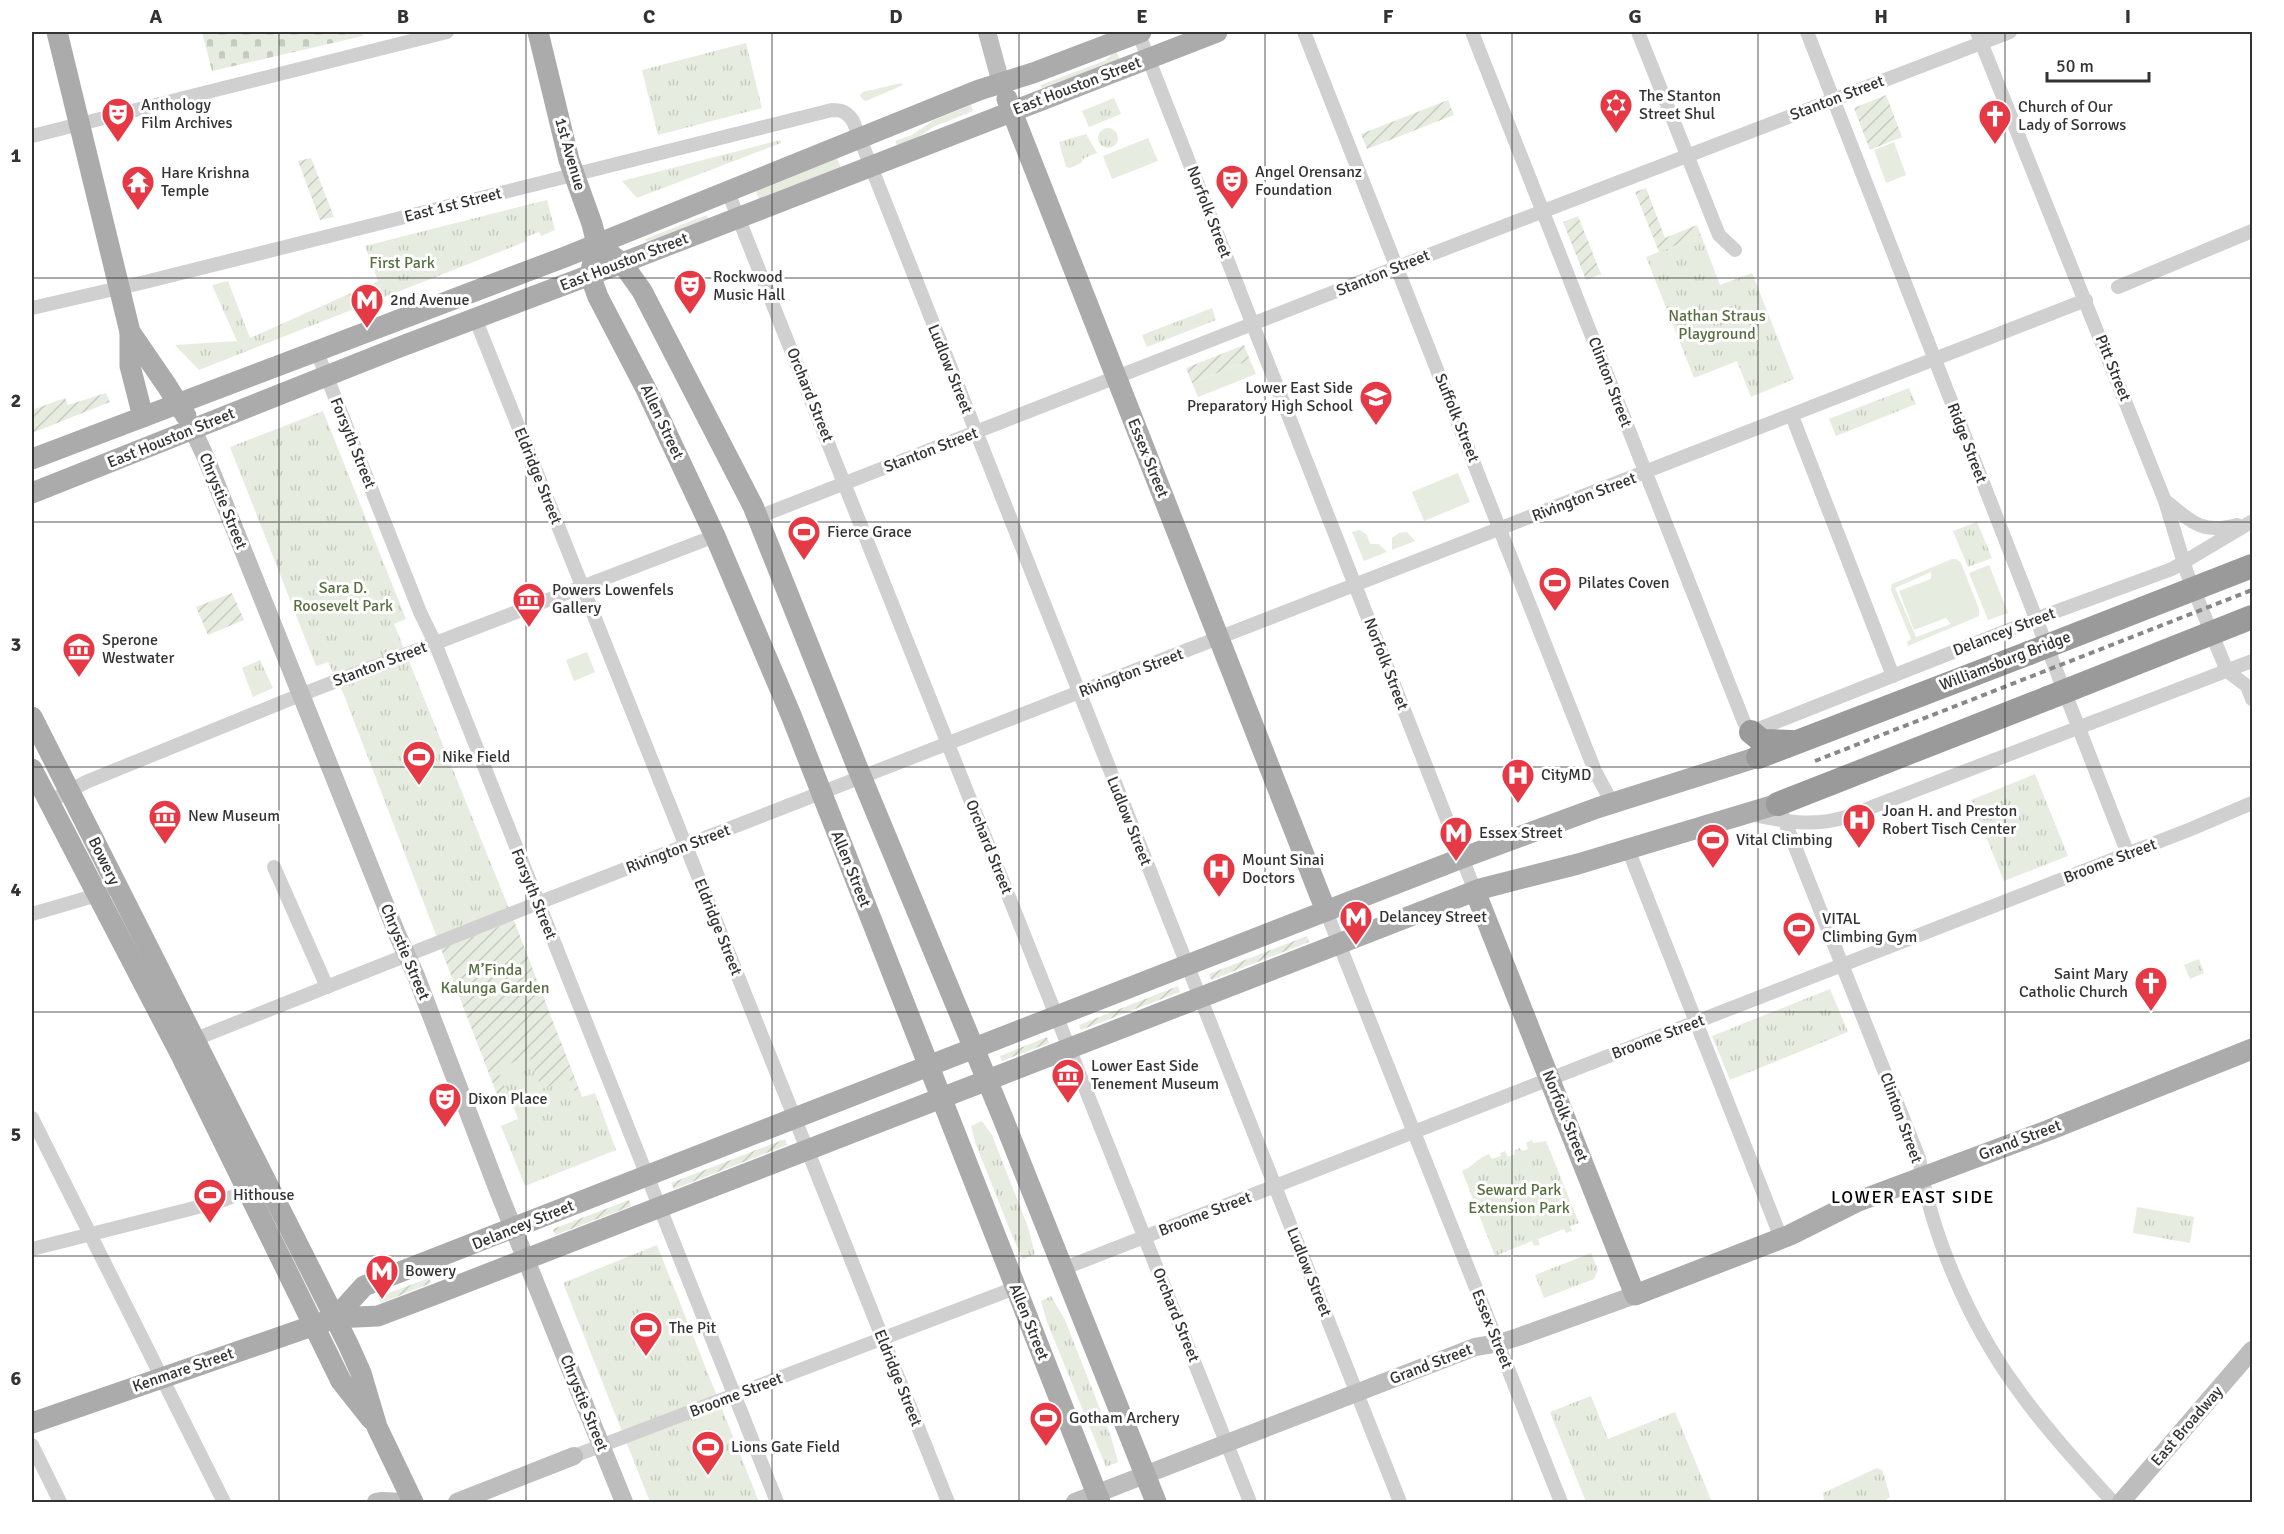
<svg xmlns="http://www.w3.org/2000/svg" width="2284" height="1534" viewBox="0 0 2284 1534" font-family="Signika,sans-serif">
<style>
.grass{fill:#e6ecdf;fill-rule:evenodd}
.cemetery{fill:url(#cemetery-stones)}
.park{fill:url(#park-tufts)}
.garden{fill:url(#garden-furrows)}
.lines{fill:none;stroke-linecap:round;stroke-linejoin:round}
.street{stroke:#d0d0d0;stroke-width:14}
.secondary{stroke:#bdbdbd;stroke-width:18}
.primary{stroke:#ababab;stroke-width:21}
.highway{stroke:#9a9a9a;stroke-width:24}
.rail{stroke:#888;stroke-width:4;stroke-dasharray:6 4.5;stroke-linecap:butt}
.highway-bridge{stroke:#9a9a9a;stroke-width:24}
.grid{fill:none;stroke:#333;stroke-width:1.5;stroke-opacity:0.55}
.labels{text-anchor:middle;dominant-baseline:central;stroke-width:6;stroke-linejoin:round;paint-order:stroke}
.street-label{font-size:16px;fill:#333;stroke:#fff}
.poi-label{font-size:16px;fill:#333;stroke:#fff;text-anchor:start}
.park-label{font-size:16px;fill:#56703f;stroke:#fff}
.neighbourhood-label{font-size:18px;letter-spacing:1.5px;fill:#000;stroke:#fff}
.neatline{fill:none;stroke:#333;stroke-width:2}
.grid-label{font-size:20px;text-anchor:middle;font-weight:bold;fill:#333}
</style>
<defs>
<pattern id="cemetery-stones" width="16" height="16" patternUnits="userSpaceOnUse" patternTransform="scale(1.5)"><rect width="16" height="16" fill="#e6ecdf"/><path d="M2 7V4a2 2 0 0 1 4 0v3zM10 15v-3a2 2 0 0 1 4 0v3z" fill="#c6cbc0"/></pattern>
<pattern id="park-tufts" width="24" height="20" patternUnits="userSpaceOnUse" patternTransform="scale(1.5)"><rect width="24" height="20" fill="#e6ecdf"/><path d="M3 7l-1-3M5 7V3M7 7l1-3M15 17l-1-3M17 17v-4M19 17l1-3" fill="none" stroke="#c6cbc0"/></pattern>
<pattern id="garden-furrows" width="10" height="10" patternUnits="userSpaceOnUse" patternTransform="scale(1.5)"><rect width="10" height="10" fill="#e6ecdf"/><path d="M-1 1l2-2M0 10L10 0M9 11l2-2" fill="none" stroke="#c6cbc0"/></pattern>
</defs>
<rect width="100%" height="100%" fill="#fff"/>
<g class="grass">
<polygon points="1116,51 1120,60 1042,89 1041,85 1104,61"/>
<polygon points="901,83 903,85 866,101 862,99 860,95 863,92"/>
<polygon points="971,105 973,111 933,127 914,140 897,146 895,141 912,135 934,120"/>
<polygon points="1148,138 1158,161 1112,179 1103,156"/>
<polygon points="1894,142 1906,175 1886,183 1874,150"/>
<polygon points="837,158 841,168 759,199 755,189"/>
<polygon points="707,215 709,220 648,243 645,239"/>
<polygon points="1250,360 1256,374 1198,397 1192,383"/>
<polygon points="1458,473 1470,502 1424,521 1412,492"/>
<polygon points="1360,530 1367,535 1370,544 1379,544 1387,552 1364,561 1352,532"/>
<polygon points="1407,532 1415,541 1392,550 1392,538 1399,533"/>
<path d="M 1952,559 L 1956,559 L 1961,563 L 1979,609 L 1979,616 L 1908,646 L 1907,642 L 1911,639 L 1891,590 L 1892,584 ZM 1931,572 L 1931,579 L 1899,591 L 1914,630 L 1946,618 L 1951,624 L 1916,637 L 1895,588 Z"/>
<polygon points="1989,565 2008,613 1988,620 1969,573"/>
<polygon points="587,652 595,672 574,681 566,660"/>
</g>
<polygon class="cemetery" points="202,32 361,32 363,36 212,71"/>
<g class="park">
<polygon points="746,43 762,108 658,135 642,70"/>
<polygon points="1114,98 1121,114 1089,127 1082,111"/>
<circle cx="1108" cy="138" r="10"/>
<polygon points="1086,134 1097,153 1084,158 1081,163 1070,168 1066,167 1059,142"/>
<polygon points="780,140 781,143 637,198 622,181"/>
<polygon points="547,200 555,230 541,236 539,232 526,237 527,241 199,370 175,345 237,341 212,285 228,281 250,338 378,281 365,246"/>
<polygon points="1701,235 1720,285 1752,273 1794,379 1751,397 1737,361 1694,378 1646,257"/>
<polygon points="1212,308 1216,320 1147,347 1142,335"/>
<polygon points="1909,388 1916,404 1836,436 1829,419"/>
<polygon points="323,411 406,619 394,624 514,921 582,1097 595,1093 616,1150 525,1186 501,1126 518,1119 512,1103 502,1107 344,695 328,662 316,666 230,447"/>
<polygon points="1977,522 1992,558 1968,567 1953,531"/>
<polygon points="260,660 273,688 253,697 242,668"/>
<polygon points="2035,774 2068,856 2004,881 1971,800"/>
<polygon points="2199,959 2204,973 2190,979 2184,965"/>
<polygon points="1830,989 1848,1032 1730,1080 1712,1036"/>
<polygon points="982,1121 992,1135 1028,1227 1035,1254 1023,1259 1013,1238 975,1142 971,1126"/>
<path d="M 1532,1140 L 1533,1143 L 1546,1141 L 1579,1223 L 1570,1226 L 1572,1231 L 1566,1233 L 1564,1229 L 1538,1239 L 1540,1245 L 1534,1246 L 1532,1241 L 1495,1256 L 1462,1171 C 1474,1166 1476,1159 1489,1154 L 1492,1159 L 1501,1156 L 1500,1153 L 1505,1151 L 1508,1157 L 1515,1154 L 1514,1151 L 1520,1148 L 1522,1151 L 1528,1149 L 1526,1143 Z"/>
<polygon points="2137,1207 2194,1217 2190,1243 2133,1233"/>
<polygon points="657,1245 759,1502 650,1502 563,1283"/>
<polygon points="1591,1253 1598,1270 1594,1279 1544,1298 1535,1275"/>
<polygon points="1051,1296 1065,1320 1111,1437 1118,1462 1106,1467 1047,1322 1041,1301"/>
<polygon points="1591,1396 1608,1439 1675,1412 1712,1502 1586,1502 1550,1412"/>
<polygon points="1877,1468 1883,1471 1890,1497 1883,1502 1824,1502 1823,1493"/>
</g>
<g class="garden">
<polygon points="1886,95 1902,137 1870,150 1854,108"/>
<polygon points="1448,100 1454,115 1367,149 1361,134"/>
<polygon points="311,158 334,217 320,220 298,161"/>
<polygon points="1646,188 1665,238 1697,225 1701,235 1659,252 1635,192"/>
<polygon points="1578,216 1601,274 1586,280 1563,222"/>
<polygon points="1244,345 1250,360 1192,383 1186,368"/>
<polygon points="106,393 110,402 32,433 32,410 65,398 68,405"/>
<polygon points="232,593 244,620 208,635 196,607"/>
<polygon points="514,921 582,1097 578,1099 569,1078 542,1089 529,1056 497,1069 512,1103 502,1107 441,949"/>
<polygon points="1307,936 1309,942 1211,980 1209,974"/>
<polygon points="1178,986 1180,992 1081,1030 1079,1025"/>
<polygon points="1047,1037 1049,1043 1002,1061 1000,1056"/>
<polygon points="785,1139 787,1145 674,1189 671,1183"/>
<polygon points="629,1200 631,1206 555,1235 553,1229"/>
<polygon points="429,1278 431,1283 381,1303 378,1297"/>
</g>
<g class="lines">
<g class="street">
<polyline points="1138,32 1475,891"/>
<polyline points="1304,32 1595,771 1612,803"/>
<polyline points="1472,32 1744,722 1751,732 2049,614 2172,569 2251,522"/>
<polyline points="1638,32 1719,235 1735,250"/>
<polyline points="1807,32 2128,854"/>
<polyline points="1977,32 2165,501 2187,573 2227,671 2247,686 2252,699"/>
<polyline points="32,136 447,32"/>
<polyline points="728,192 1250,1502"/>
<polyline points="2118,287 2252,231"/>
<path d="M 32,308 L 145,282 L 832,110 C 842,110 847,112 853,121 L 1400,1502"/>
<polyline points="475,318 948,1502"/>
<polyline points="317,352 420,612 435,643 777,1502"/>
<polyline points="1792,416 1893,676"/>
<path d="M 2167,502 C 2192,523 2203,534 2237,525"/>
<polyline points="758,517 1408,263 2010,32"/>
<polyline points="49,802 86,782 300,695 715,536"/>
<path d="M 1778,804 L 1919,1158 C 1931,1235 1970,1324 2016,1387 C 2045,1428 2079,1465 2113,1502"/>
<path d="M 1751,814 C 1784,822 1813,827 1846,817 L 2252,661"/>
<polyline points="1628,849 1781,1238"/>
<polyline points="274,867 327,987"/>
<polyline points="1326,911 1561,1502"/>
<polyline points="32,914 104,893"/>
<polyline points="188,1042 538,903 2086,300"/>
<polyline points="32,1118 224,1502"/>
<polyline points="32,1249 218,1202 255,1188"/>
<polyline points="1062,1269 2191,829 2252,803"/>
<polyline points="32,1445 60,1502"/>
<polyline points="574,1456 1015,1288"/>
</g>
<g class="secondary">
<polyline points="987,32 1001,83"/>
<polyline points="193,430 206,458 397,934 416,976 499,1193 624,1502"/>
<polyline points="376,1502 382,1501 403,1502"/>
<polyline points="457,1502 574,1456"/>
<polyline points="1075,1502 1475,1347 1499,1343 1518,1337 1635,1295"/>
<polyline points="2121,1502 2252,1350"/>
</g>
<g class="primary">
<polyline points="57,32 130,332 167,386 186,416"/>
<polyline points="538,32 569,160 592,224 597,244 622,263 642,291 753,506 856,764 1002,1116 1156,1502"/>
<polyline points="1007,99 1326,911"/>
<polyline points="597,244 590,275 598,297 646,389 715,536 791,715 1100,1502"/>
<polyline points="130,333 130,366 143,417"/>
<polyline points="32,459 565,257 979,90 1033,73 1141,32"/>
<polyline points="32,493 397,348 622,263 1217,32"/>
<polyline points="32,717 348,1344 361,1373 377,1427 413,1502"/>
<polyline points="32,769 182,1057 341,1381 371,1419"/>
<polyline points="1475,891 1635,1295 1790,1235 1856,1202 2049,1130 2252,1049"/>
<polyline points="335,1318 364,1286 1462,858 1597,808 1758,757"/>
<polyline points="32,1423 335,1318 378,1316 436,1294 1480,889 1578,864 1778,804"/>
</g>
<g class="highway">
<polyline points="1751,732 1762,741 1791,742"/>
<polyline points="1758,757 2029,653"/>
<polyline points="1778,804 2048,698"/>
</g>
<polyline class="rail" points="1815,761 2252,590"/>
<g class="highway-bridge">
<polyline points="2029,653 2252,566"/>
<polyline points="2048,698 2252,617"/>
</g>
</g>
<path class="grid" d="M 279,32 L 279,1502M 526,32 L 526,1502M 772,32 L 772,1502M 1019,32 L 1019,1502M 1265,32 L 1265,1502M 1512,32 L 1512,1502M 1758,32 L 1758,1502M 2005,32 L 2005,1502M 32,278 L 2252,278M 32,522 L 2252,522M 32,767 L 2252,767M 32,1012 L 2252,1012M 32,1256 L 2252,1256"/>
<defs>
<symbol id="synagogue-pin" viewBox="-11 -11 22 30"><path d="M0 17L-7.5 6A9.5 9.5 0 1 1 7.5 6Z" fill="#e63946" stroke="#fff"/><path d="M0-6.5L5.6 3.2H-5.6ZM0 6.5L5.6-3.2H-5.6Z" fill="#fff"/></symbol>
<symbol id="theatre-pin" viewBox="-11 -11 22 30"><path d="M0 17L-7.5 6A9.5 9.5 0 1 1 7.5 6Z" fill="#e63946" stroke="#fff"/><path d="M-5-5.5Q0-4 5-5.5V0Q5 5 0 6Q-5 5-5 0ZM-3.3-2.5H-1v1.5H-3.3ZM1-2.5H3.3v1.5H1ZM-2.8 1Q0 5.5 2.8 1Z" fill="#fff"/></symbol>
<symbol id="church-pin" viewBox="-11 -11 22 30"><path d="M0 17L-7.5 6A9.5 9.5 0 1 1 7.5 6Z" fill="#e63946" stroke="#fff"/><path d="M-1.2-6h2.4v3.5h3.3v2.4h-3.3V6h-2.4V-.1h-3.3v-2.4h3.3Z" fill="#fff"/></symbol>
<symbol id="temple-pin" viewBox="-11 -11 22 30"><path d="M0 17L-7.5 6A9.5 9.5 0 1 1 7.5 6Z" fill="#e63946" stroke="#fff"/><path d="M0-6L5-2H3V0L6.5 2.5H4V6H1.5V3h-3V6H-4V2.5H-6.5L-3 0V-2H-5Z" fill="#fff"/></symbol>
<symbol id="metro-pin" viewBox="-11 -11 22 30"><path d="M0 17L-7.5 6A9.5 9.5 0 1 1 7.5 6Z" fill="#e63946" stroke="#fff"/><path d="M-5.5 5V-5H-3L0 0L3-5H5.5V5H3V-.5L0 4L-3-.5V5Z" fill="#fff"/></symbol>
<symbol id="school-pin" viewBox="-11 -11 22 30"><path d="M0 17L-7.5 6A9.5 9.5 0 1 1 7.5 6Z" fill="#e63946" stroke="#fff"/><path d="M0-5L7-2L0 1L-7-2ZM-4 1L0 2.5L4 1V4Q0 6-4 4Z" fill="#fff"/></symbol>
<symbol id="stadium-pin" viewBox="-11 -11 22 30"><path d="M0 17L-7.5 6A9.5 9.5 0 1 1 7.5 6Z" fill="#e63946" stroke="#fff"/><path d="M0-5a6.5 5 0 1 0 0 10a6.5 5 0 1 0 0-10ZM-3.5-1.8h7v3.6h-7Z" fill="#fff"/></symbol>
<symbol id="museum-pin" viewBox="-11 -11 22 30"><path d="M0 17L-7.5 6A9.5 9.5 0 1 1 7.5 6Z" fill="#e63946" stroke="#fff"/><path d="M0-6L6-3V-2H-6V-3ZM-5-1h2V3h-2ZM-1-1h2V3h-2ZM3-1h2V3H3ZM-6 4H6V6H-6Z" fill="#fff"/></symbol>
<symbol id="hospital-pin" viewBox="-11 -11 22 30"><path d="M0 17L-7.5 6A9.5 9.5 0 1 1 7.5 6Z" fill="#e63946" stroke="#fff"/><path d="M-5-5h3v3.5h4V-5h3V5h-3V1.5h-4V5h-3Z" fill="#fff"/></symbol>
</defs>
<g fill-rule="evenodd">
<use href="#synagogue-pin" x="1597" y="86" width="38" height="52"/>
<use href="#theatre-pin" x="99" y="95" width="38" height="52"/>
<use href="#church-pin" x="1976" y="97" width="38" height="52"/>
<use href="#theatre-pin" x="1213" y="162" width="38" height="52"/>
<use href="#temple-pin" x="119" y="163" width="38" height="52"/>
<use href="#theatre-pin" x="671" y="267" width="38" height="52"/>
<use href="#metro-pin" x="348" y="281" width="38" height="52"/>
<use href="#school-pin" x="1357" y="378" width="38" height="52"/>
<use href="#stadium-pin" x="785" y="513" width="38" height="52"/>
<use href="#stadium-pin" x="1536" y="564" width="38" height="52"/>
<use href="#museum-pin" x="510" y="580" width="38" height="52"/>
<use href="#museum-pin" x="60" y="630" width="38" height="52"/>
<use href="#stadium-pin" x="400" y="738" width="38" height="52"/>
<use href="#hospital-pin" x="1499" y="756" width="38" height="52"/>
<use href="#museum-pin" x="146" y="797" width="38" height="52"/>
<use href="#hospital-pin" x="1840" y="801" width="38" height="52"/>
<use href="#metro-pin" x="1437" y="814" width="38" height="52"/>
<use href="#stadium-pin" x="1694" y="821" width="38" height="52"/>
<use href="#hospital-pin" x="1200" y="850" width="38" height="52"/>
<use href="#metro-pin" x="1337" y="898" width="38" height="52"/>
<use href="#stadium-pin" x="1780" y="909" width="38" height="52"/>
<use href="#church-pin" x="2132" y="964" width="38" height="52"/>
<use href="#museum-pin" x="1049" y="1056" width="38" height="52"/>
<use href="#theatre-pin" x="426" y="1080" width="38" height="52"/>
<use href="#stadium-pin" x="191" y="1176" width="38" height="52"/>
<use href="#metro-pin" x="363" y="1252" width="38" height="52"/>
<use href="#stadium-pin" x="627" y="1309" width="38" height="52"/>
<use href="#stadium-pin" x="1027" y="1399" width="38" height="52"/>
<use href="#stadium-pin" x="689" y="1428" width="38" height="52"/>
</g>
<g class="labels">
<g class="street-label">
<text transform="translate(1077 86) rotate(-21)">East Houston Street</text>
<text transform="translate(1837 98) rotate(-21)">Stanton Street</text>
<text transform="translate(570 154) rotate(74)">1st Avenue</text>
<text transform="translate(453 205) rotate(-14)">East 1st Street</text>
<text transform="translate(1209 212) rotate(69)">Norfolk Street</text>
<text transform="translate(624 262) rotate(-21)">East Houston Street</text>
<text transform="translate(1383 273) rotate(-22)">Stanton Street</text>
<text transform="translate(2113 368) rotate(68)">Pitt Street</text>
<text transform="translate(950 369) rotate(68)">Ludlow Street</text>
<text transform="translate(1610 382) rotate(69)">Clinton Street</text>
<text transform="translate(810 395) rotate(68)">Orchard Street</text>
<text transform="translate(1457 418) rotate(68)">Suffolk Street</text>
<text transform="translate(662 422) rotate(65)">Allen Street</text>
<text transform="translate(171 438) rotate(-22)">East Houston Street</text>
<text transform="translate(353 443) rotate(68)">Forsyth Street</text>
<text transform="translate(1967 443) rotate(69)">Ridge Street</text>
<text transform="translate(931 450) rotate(-21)">Stanton Street</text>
<text transform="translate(1148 458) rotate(68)">Essex Street</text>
<text transform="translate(538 476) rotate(68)">Eldridge Street</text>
<text transform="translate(1584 497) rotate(-21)">Rivington Street</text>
<text transform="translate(223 501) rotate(68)">Chrystie Street</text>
<text transform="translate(2004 632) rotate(-21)">Delancey Street</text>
<text transform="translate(2005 661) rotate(-21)">Williamsburg Bridge</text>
<text transform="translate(380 664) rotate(-21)">Stanton Street</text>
<text transform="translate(1386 664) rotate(69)">Norfolk Street</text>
<text transform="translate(1131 673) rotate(-21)">Rivington Street</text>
<text transform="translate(1129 821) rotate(68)">Ludlow Street</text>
<text transform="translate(989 847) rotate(68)">Orchard Street</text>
<text transform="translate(678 849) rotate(-21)">Rivington Street</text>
<text transform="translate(104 861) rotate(64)">Bowery</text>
<text transform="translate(2110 861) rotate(-21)">Broome Street</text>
<text transform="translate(851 869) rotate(68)">Allen Street</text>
<text transform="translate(534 894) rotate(68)">Forsyth Street</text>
<text transform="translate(718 927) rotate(68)">Eldridge Street</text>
<text transform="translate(405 952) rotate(67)">Chrystie Street</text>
<text transform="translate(1658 1037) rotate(-21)">Broome Street</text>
<text transform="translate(1565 1116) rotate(68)">Norfolk Street</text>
<text transform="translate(1901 1118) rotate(70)">Clinton Street</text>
<text transform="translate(2020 1140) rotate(-21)">Grand Street</text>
<text transform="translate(1205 1214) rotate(-21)">Broome Street</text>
<text transform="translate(523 1225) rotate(-22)">Delancey Street</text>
<text transform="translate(1309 1272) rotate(68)">Ludlow Street</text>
<text transform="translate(1176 1315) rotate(68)">Orchard Street</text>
<text transform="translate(1029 1322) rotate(68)">Allen Street</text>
<text transform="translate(1492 1329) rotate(68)">Essex Street</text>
<text transform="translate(1431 1364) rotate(-21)">Grand Street</text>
<text transform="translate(183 1370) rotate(-19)">Kenmare Street</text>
<text transform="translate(898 1378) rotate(68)">Eldridge Street</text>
<text transform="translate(736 1395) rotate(-21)">Broome Street</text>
<text transform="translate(584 1403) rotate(68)">Chrystie Street</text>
<text transform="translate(2187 1426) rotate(-49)">East Broadway</text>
</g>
<g class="poi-label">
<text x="1639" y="96">The Stanton<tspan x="1639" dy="18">Street Shul</tspan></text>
<text x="141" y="105">Anthology<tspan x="141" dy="18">Film Archives</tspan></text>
<text x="2018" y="107">Church of Our<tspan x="2018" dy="18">Lady of Sorrows</tspan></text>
<text x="1255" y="172">Angel Orensanz<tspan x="1255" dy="18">Foundation</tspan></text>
<text x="161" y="173">Hare Krishna<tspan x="161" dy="18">Temple</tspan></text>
<text x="713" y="277">Rockwood<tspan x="713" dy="18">Music Hall</tspan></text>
<text x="390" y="300">2nd Avenue</text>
<text x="1353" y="388" text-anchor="end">Lower East Side<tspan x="1353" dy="18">Preparatory High School</tspan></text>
<text x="827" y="532">Fierce Grace</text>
<text x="1578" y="583">Pilates Coven</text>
<text x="552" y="590">Powers Lowenfels<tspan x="552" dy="18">Gallery</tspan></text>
<text x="102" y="640">Sperone<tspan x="102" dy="18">Westwater</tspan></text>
<text x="442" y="757">Nike Field</text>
<text x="1541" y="775">CityMD</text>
<text x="1882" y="811">Joan H. and Preston<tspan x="1882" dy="18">Robert Tisch Center</tspan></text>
<text x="188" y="816">New Museum</text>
<text x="1479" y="833">Essex Street</text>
<text x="1736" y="840">Vital Climbing</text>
<text x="1242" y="860">Mount Sinai<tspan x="1242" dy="18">Doctors</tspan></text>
<text x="1379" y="917">Delancey Street</text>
<text x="1822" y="919">VITAL<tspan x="1822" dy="18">Climbing Gym</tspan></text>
<text x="2128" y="974" text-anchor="end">Saint Mary<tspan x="2128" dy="18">Catholic Church</tspan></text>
<text x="1091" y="1066">Lower East Side<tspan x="1091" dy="18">Tenement Museum</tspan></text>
<text x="468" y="1099">Dixon Place</text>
<text x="233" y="1195">Hithouse</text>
<text x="405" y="1271">Bowery</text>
<text x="669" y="1328">The Pit</text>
<text x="1069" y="1418">Gotham Archery</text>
<text x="731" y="1447">Lions Gate Field</text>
</g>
<g class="park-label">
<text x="402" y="263">First Park</text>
<text x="1717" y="316">Nathan Straus<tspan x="1717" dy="18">Playground</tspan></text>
<text x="343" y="588">Sara D.<tspan x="343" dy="18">Roosevelt Park</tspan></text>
<text x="495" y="970">M’Finda<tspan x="495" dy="18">Kalunga Garden</tspan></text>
<text x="1519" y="1190">Seward Park<tspan x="1519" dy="18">Extension Park</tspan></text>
</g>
<g class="neighbourhood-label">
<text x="1913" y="1197">LOWER EAST SIDE</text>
</g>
</g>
<rect width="2284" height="1534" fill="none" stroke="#ffffff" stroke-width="66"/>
<path d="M2047 72v9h102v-9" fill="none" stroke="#333333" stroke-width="3"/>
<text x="2056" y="72" font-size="18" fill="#333333" stroke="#ffffff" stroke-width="4.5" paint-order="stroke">50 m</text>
<rect x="33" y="33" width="2218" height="1468" class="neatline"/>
<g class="grid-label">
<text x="156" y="23">A</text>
<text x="403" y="23">B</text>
<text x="649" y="23">C</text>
<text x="896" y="23">D</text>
<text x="1142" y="23">E</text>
<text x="1388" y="23">F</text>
<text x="1635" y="23">G</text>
<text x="1881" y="23">H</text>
<text x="2128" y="23">I</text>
<text x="16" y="162">1</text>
<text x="16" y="407">2</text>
<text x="16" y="651">3</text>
<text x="16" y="896">4</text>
<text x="16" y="1141">5</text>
<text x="16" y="1385">6</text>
</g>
</svg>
